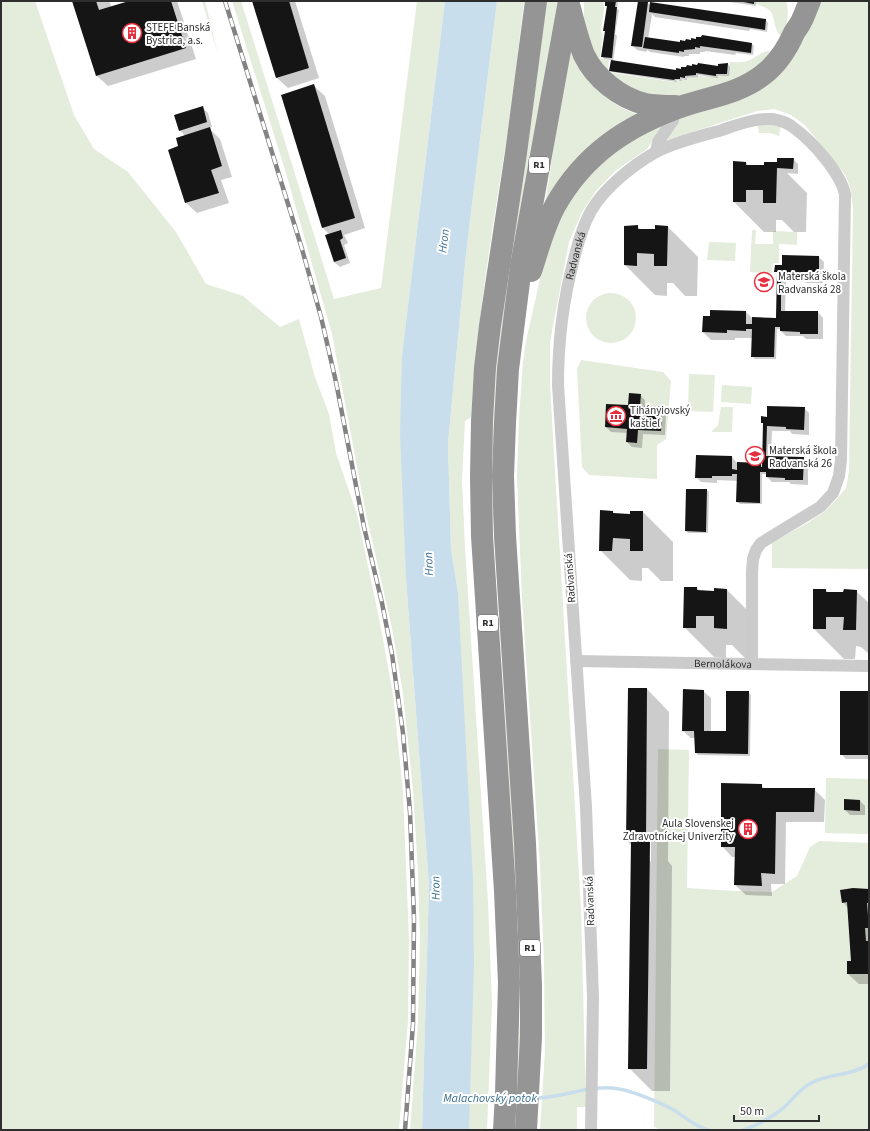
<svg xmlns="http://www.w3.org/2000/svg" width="870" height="1131" viewBox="0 0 870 1131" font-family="'Source Sans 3',sans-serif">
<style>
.green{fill:#e4ecdc}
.water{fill:#c8deec}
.shadow{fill:#0003;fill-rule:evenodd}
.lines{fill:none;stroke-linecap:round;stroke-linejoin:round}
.stream{stroke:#c8deec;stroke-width:3.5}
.building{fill:#151515}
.minor{stroke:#cbcbcb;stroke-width:12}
.motorway{stroke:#959595;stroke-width:22}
.rail-casing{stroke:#838383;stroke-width:4.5}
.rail{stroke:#fff;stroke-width:3;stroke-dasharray:9;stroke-linecap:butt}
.labels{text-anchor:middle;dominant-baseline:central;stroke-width:4;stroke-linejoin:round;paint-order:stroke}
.shield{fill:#fff;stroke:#6d6d6d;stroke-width:1}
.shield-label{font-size:10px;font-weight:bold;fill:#2e2e2e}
.poi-label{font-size:11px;fill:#2e2e2e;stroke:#fff;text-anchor:start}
.street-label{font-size:11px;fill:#2e2e2e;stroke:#fff}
.water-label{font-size:12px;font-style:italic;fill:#3c7191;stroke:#fff}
</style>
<rect width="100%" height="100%" fill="#fff"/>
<g class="green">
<polygon points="1,1 35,1 74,115 94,149 128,172 176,232 206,284 243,296 280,327 299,319 315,377 329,414 336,453 357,514 379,618 393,694 403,792 409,941 408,1020 399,1130 1,1130"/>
<polygon points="202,1 205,1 218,54"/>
<polygon points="232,1 241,1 334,299 381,288 417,1 445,1 402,355 406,579 429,885 422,1130 410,1130 418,1023 420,939 418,872 413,790 403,693 392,628 366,514 332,334 286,173"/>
<path d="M 497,1 L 524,1 L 519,43 L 516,78 C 499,191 478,303 471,417 L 465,421 L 462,481 L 465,547 L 488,902 L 492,1003 L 487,1130 L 469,1130 L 469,1103 L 458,593 L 451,549 L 448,443 L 466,254 Z"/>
<polygon points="546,1 562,1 508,303 524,946 519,1130 515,1130 520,1012 519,946 494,535 492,446 496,371 504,303 527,154"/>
<path d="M 584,1 L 603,1 L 604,8 L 601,31 L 603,35 L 600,58 L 609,60 L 608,72 L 672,82 L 699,76 L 714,77 L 728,75 L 730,62 C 737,62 744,63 750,60 C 757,57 761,52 768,51 L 772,54 L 763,64 L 739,78 L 684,96 L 640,96 L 606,74 L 584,36 Z"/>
<path d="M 756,1 L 786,1 C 790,12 787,27 782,37 C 772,30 777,16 768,9 C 764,7 759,5 755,4 Z"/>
<polygon points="819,1 869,1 869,569 772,568 772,543 807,523 824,512 835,501 846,488 849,471 853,208 850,187 846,176 805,125 791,115 774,109 757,111 667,140 668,136 680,119 688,114 742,96"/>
<polygon points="569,48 608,99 622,108 638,115 544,210"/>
<polygon points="757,124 781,125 779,136 770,133 759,133"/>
<polygon points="662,125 647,149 615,171 596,191 582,212 569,242 550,342 550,384 553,437 581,909 586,1107 577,1107 577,1130 540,1130 545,1051 544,964 540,865 522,598 517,477 519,418 523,362 526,341 542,270 565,202 616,146"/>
<polygon points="752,230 756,230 755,244 773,244 773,231 797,232 797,245 779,244 779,263 773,263 772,273 750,272"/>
<polygon points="709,242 736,243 735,261 707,260"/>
<circle cx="611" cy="318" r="25"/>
<polygon points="581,360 663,372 671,381 666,439 657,445 657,479 589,475 582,467 577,369"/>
<polygon points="689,374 715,375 713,412 688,411"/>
<polygon points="722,385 752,387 751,404 721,402"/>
<polygon points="721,407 733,407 732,432 711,432 718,425"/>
<polygon points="658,749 689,750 687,888 735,891 772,892 797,876 810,847 819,841 869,843 869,1130 661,1130 654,1127"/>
<polygon points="826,778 869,779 869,834 825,833"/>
</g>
<polygon class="water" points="445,1 497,1 466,254 448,443 451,549 458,593 473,880 474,964 469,1130 422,1130 429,885 406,579 400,432 402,355"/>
<g class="shadow">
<polygon points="73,1 109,1 112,8 133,1 177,1 196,59 108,86 97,76"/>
<polygon points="253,1 295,1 319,78 288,88 277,78"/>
<polygon points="606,1 618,1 617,9 619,10 615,34 617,36 613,62 677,71 718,67 719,65 728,64 730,67 729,76 718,76 718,78 698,75 698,77 687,78 687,80 682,79 682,81 677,80 676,82 612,72 610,70 612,60 604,59 602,56 606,32 604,31 607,7 606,5"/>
<polygon points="723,1 756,1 756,6"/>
<polygon points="648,3 651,6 766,20 768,23 767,32 750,29 749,31 655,17 652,14 648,39 681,43 752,44 754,46 753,55 736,53 735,55 705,51 705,52 700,52 700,54 689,54 689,56 684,56 684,57 650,52 647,50 646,52 637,50 632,45"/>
<polygon points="314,86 325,96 365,228 344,235 348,243 344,245 350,263 340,267 334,262 330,235 323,228"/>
<polygon points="202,107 208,113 212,127 209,128 220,139 232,177 221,180 229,203 197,213 186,203 169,150 180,147 185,136 180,130"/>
<polygon points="793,159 798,164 798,174 787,173 807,193 806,232 794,232 782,220 776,220 776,232 764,232 734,202 746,163 749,166 778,164"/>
<polygon points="637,226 641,230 656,230 668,227 698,257 697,296 685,296 673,283 667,283 667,296 655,295 625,265"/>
<polygon points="819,257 824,262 823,283 806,283 804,280 786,280 785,312 818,312 823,318 823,339 806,339 803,336 786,336 781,331 781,329 777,329 776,359 755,359 752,356 753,338 735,338 735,340 711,340 703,332 746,312 752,318 776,320 778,273 775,271 783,266"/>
<polygon points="640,395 645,400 645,407 661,407 666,412 665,435 643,434 642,448 632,447 627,442 628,433 611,432 606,427"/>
<polygon points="804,408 809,413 809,435 792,434 790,431 772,431 771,457 803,458 808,463 808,485 791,484 789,482 772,482 767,477 767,474 762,474 762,504 740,504 737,502 738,481 717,480 717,483 701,482 696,477 732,457 737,463 760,464 763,467 764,425 762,422 767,418"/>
<polygon points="707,490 709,492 708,533 688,533 686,531"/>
<polygon points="613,512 616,514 631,515 643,512 673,542 673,581 661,581 648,568 642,568 642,581 630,580 600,550"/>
<polygon points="697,588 700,591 715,592 727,590 757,620 756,658 745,658 732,645 726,645 726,658 714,657 684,627"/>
<polygon points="826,590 829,593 844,593 856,591 869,603 869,654 861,647 856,646 855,659 844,659 814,629"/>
<path d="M 647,689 L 669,712 L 668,861 L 672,866 L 670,1091 L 652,1091 L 629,1068 L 632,846 L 627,841 ZM 649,841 L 651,841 L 651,862 L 649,860 Z"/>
<polygon points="703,691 711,698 711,732 727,732 748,692 751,695 750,756 698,755 696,753 696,738 691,738 683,731"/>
<polygon points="869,692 869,759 846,759 841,754"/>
<polygon points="761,785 765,789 814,789 825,800 824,822 786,822 785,884 771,884 772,896 746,895 735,885 735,857 732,857 722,846"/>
<polygon points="860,801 865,806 865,815 850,815 845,810"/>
<polygon points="869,890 869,984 859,984 848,974 852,962 848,908 843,902"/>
</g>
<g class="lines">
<g class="stream">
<polyline points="466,1097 498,1097"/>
<path d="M 534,1098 C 563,1099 590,1083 619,1089 C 633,1091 661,1103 674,1110 C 686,1118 693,1125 708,1130"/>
<path d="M 743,1130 C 756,1126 770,1118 781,1110 C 791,1102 799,1089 811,1083 C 829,1073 852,1076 869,1064"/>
</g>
</g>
<g class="building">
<polygon points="72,1 96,1 99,10 129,1 171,1 186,48 96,76"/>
<polygon points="252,1 289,1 309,68 276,78"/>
<polygon points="605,1 616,1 615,7 617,7 612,58 601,57 605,31 603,31 607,6 605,6"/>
<polygon points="638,1 648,2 642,47 631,46"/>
<polygon points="738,1 754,1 754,4"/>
<polygon points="650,2 766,19 765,30 649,12"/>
<polygon points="702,35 752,43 751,53 700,46 700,48 695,47 695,49 684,50 684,52 679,51 679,53 643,48 645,37 680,42 680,40 685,41 686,39 691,40 691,38 696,39 696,37 701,37"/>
<polygon points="611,60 676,70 676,68 681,69 681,67 686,67 687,65 692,66 692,64 697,65 698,63 718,66 718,64 728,63 727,74 716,74 716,76 696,73 696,75 685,76 685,78 680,77 680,79 675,79 674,80 609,71"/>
<polygon points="314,84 355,218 322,228 281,95"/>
<polygon points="203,106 207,122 179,131 174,115"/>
<polygon points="210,127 222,166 211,170 219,193 185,203 168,150 178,146 176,138"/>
<polygon points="777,158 794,158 793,169 777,168 776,203 763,203 763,190 746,190 746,202 733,202 733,161 746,162 746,165 764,165 764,162 777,162"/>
<polygon points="638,225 638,229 655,229 655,225 668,226 667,266 654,266 654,254 637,253 637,266 624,265 624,226"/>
<polygon points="341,230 343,238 340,240 346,258 334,262 325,235"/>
<polygon points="782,255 819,256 819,278 800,278 800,276 781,275 781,311 818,311 818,334 800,334 800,332 780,331 780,327 775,327 774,357 751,357 752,329 746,329 746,331 727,330 727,333 702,332 703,316 710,316 710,310 746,311 746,324 752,324 752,317 776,318 777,272 774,272 775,265 782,265"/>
<polygon points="629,393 641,394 640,406 662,406 661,431 638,430 637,443 626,442 627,429 605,427 606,404 628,405"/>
<polygon points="767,406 805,407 804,430 786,429 786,427 767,426 766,456 804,457 803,480 785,480 785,478 766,477 766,472 760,472 760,503 736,502 737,474 732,474 732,476 712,476 712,478 695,478 696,455 732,456 732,469 737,470 737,462 761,463 761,467 762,467 763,423 761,423 761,416 767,417"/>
<polygon points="686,489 707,489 706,532 685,531"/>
<polygon points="600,510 613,511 613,513 630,514 630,511 643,511 643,551 630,551 630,539 613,538 612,551 599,551"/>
<polygon points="684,587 697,587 697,590 714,591 714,588 727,589 727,629 714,628 714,616 696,616 696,628 683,628"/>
<polygon points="813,589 826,589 826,592 843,592 844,589 857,590 856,630 843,630 844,617 826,617 826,629 813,629"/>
<polygon points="628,688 647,688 646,842 650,842 647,1069 628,1069 631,841 626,841"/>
<polygon points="683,689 704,690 704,731 726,731 726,691 749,691 748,754 695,753 694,731 682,731"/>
<rect x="840" y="691" width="29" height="64"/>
<polygon points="721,783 762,784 762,788 815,788 814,812 776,812 775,874 761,873 762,886 734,885 735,847 721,847"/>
<polygon points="844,799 860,800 860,811 844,810"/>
<polygon points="853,888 869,889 869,903 867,903 869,928 865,928 866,941 869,941 869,974 847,974 847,961 851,961 847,902 842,903 840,890"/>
</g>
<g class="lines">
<g class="minor">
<polyline points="656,152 658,142 673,120 675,110"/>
<path id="s1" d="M 576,661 L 869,666"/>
<path id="s2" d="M 591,1130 L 593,997 L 586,807 L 558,385 C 558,343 563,300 574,259 C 578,243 583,225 591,211 C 604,188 633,165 656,152 C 675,142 701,136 722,130 C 737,125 755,118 772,119 C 779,120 788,123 794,128 C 812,141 840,172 845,194 L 841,460 L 839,476 L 833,493 L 820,507 L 761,543 L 756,550 L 753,559 L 752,572 L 752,664"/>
</g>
<g class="motorway">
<path d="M 570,8 C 574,24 578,40 584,55 C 595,78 620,98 645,104 C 655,106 665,106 675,106"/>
<path d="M 531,271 C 538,250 544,226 555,206 C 584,154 628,125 683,106 C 710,97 741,93 764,74 C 778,63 787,49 794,33 C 796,29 800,25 802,20 C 805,14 807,7 810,1"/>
<polyline points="504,1130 506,1094 509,983 505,891 482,536 481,477 482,421 485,368 490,326 516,153 536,1"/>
<polyline points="526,1130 531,1037 531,985 525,843 505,536 503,476 505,423 508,369 521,266 569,1"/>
</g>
<defs>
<polyline id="rail" points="225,1 302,249 321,317 336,382 364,527 382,603 392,654 403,733 410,812 414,919 413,1024 405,1130"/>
</defs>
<use href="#rail" class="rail-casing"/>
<use href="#rail" class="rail"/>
</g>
<defs>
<symbol id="building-ring" viewBox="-11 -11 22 22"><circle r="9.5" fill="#fff" stroke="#e62f3f" stroke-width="1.5"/><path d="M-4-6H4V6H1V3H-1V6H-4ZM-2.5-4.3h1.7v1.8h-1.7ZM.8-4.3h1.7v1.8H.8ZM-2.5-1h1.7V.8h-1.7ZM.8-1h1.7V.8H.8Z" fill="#e62f3f"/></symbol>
<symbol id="school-ring" viewBox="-11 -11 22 22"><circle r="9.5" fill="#fff" stroke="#e62f3f" stroke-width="1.5"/><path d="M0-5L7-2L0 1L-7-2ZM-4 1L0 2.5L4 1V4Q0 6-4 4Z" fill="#e62f3f"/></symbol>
<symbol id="museum-ring" viewBox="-11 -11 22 22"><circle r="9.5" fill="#fff" stroke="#e62f3f" stroke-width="1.5"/><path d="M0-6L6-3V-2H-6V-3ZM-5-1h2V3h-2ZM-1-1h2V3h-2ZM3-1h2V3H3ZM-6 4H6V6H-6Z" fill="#e62f3f"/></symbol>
</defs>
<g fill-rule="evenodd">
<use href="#building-ring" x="121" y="22" width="22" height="22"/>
<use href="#school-ring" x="753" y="271" width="22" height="22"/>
<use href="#museum-ring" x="605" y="405" width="22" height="22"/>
<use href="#school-ring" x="744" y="445" width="22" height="22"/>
<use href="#building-ring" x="737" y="818" width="22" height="22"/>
</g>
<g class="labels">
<g class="shield">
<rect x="529" y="157" width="20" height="16" rx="3"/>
<rect x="478" y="615" width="20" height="16" rx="3"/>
<rect x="520" y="940" width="20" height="16" rx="3"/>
</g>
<g class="shield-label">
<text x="539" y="165">R1</text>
<text x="488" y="623">R1</text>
<text x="530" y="948">R1</text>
</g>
<g class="poi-label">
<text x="146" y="27">STEFE Banská<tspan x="146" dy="13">Bystrica, a.s.</tspan></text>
<text x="778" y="276">Materská škola<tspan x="778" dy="13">Radvanská 28</tspan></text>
<text x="630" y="410">Tihányiovský<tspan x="630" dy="13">kaštieľ</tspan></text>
<text x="769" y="450">Materská škola<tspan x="769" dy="13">Radvanská 26</tspan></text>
<text x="734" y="823" text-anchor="end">Aula Slovenskej<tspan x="734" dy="13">Zdravotníckej Univerzity</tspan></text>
</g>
<g class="street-label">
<text stroke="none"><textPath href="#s2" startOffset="877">Radvanská</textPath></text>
<text transform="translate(570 578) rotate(-94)">Radvanská</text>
<text stroke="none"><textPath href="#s1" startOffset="147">Bernolákova</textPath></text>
<text transform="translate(590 901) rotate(-92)">Radvanská</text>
</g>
<g class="water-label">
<text transform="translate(444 241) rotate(-83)">Hron</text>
<text transform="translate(429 564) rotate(-92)">Hron</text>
<text transform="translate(436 888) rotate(-91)">Hron</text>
<text x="490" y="1098">Malachovský potok</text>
</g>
</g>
<rect width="870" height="1131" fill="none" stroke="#2e2e2e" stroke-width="4"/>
<path d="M734 1115v6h85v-6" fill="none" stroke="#2e2e2e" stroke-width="2"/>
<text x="740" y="1115" font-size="12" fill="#2e2e2e" stroke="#ffffff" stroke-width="3" paint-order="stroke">50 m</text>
</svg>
